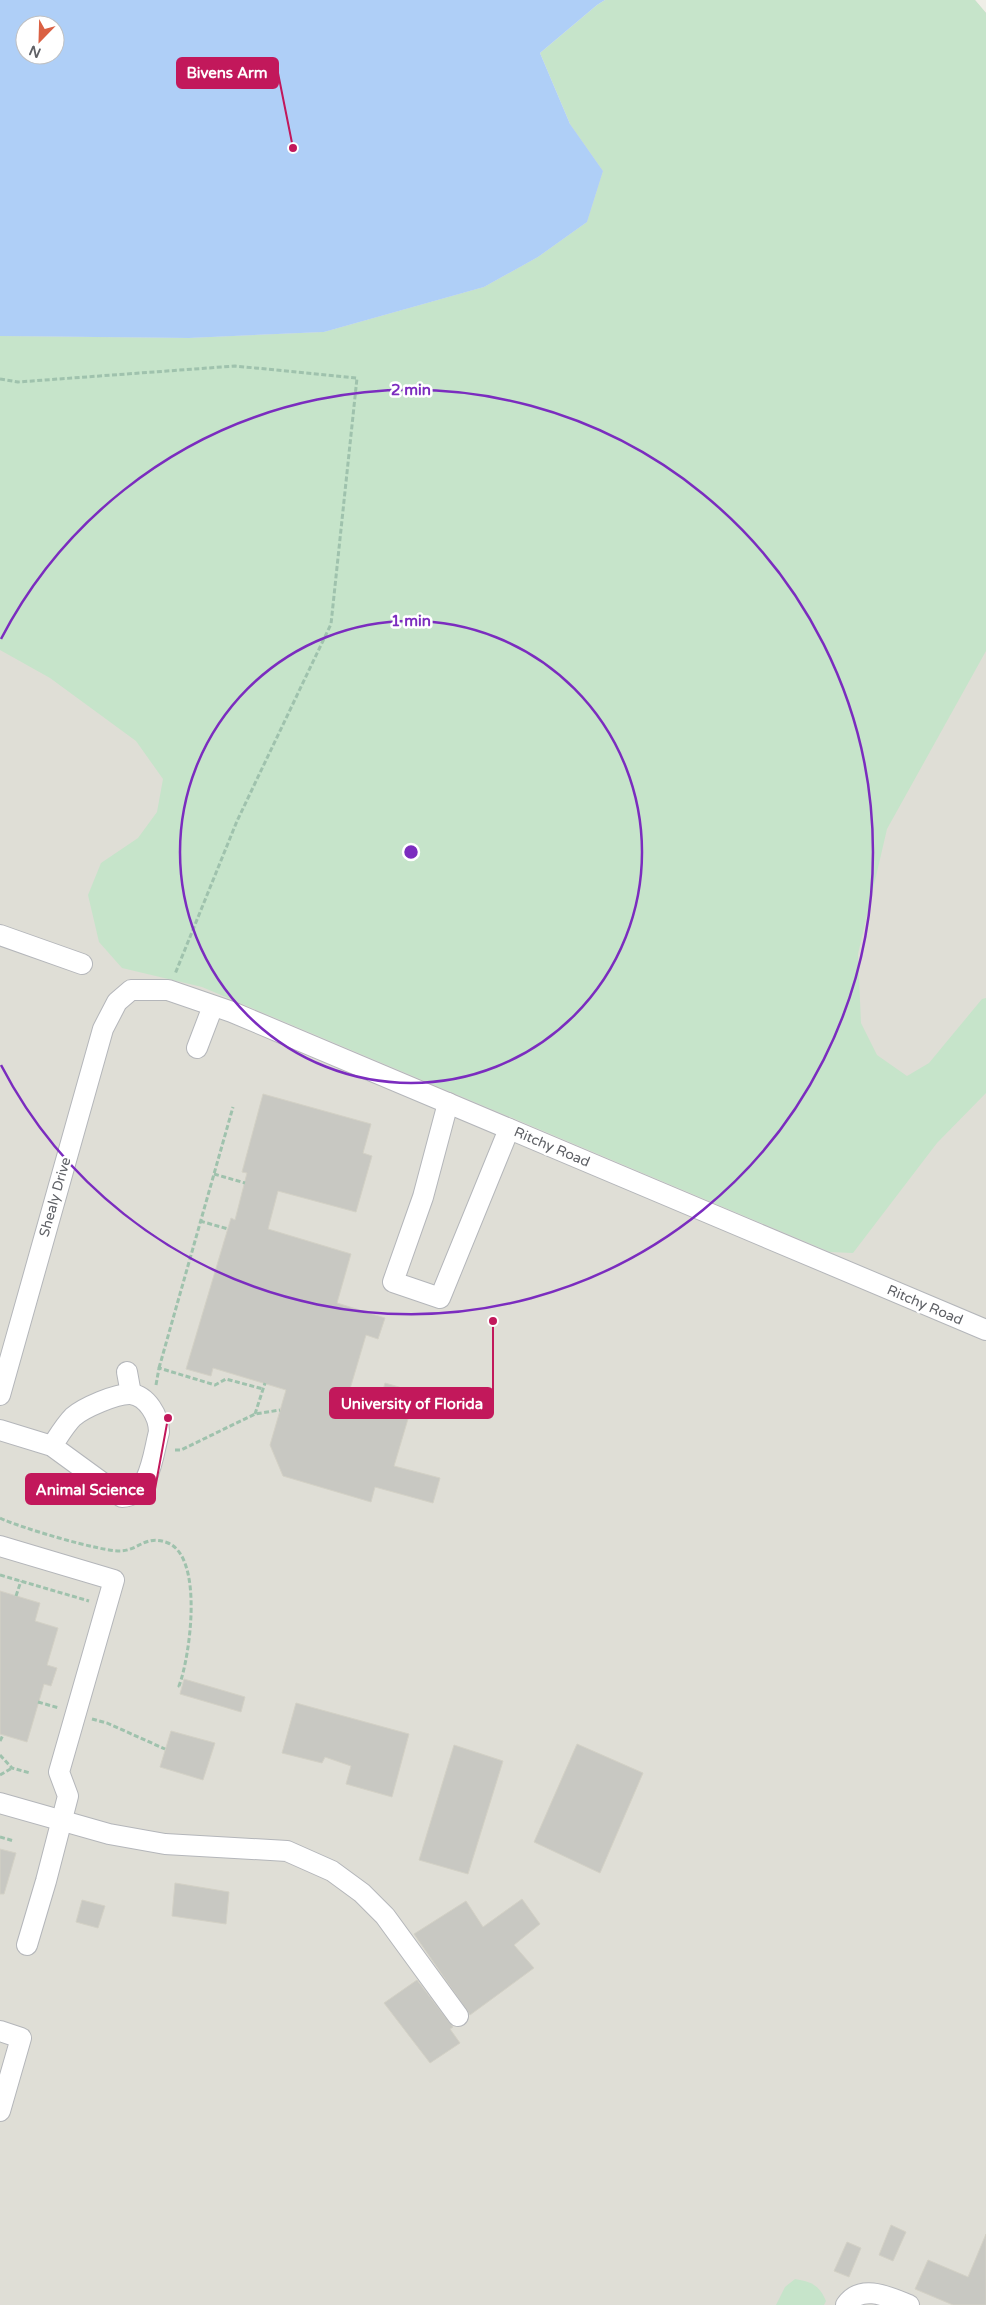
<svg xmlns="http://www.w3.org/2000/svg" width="986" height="2305" viewBox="0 0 986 2305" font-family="'Varela Round',sans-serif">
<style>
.education{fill:#dfded6}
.green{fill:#c6e4ca}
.water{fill:#afcff7;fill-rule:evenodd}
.building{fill:#c8c8c2;stroke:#d3d1c6}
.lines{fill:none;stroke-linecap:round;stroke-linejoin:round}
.minor-casing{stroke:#b4b6ba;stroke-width:22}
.path{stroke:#9fc2ad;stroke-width:3;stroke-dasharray:5 2.5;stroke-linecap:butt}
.minor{stroke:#fff;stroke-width:20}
.ring{fill:none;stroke:#7b2cbf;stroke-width:2.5}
.labels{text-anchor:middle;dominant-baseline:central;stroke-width:5;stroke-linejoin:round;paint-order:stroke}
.street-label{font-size:14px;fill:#5f6166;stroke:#fff}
.centre{fill:#7b2cbf;stroke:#fff;stroke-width:2.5}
.ring-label{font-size:15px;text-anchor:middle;font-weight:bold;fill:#7b2cbf;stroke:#fff;stroke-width:5;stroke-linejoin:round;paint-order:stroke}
.leader{fill:none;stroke:#c2185b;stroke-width:2}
.callout-dot{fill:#c2185b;stroke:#fff;stroke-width:2}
.callout{fill:#c2185b;stroke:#c2185b;stroke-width:2}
.callout-label{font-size:15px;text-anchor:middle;font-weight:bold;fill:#fff}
</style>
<rect width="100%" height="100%" fill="#efeee7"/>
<polygon class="education" points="605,0 975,0 986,13 986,2305 0,2305 0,336 189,338 324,332 484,287 538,257 587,222 570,124"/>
<g class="green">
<polygon points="605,0 975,0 986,13 986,651 887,829 858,954 861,1023 877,1055 907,1076 929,1063 982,999 986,998 986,1093 937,1143 853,1253 830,1252 202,987 122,968 99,942 88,895 101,863 138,838 157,812 163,779 136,741 50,678 0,650 0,336 189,338 324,332 484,287 538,257 587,222 603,171 570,124 540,53 597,5"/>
<path d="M 795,2279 C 812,2282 819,2285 826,2301 L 824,2305 L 776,2305 L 785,2287 Z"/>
</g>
<path class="water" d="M 0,0 L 605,0 L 597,5 L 540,53 L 570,124 L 603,171 L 587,222 L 538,257 L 484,287 L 324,332 L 189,338 L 0,336 ZM 25,25 L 55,25 L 55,55 L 25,55 Z"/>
<g class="building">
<polygon points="263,1094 371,1124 363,1153 372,1156 356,1212 278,1191 268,1229 351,1254 337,1303 385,1318 378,1339 366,1335 347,1399 378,1408 385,1383 416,1392 394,1466 440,1478 433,1503 375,1487 371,1502 283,1476 270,1445 286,1390 213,1368 211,1376 186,1369 231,1218 235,1220 247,1173 242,1172"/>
<polygon points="0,1591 40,1603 35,1621 58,1628 47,1665 57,1668 51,1686 44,1684 27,1742 0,1734"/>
<polygon points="184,1679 245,1697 241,1712 180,1694"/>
<polygon points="296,1703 409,1734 392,1797 346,1784 351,1766 325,1757 322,1763 282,1753"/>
<polygon points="171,1731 215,1743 203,1780 160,1767"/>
<polygon points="577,1744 643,1773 600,1873 534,1842"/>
<polygon points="454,1745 503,1761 468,1874 419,1860"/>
<polygon points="0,1849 16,1853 4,1894 0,1894"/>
<polygon points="175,1883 229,1892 226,1924 172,1916"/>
<polygon points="522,1899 540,1924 514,1945 534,1968 470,2015 414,1934 466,1901 483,1927"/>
<polygon points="82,1900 105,1906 98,1928 76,1922"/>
<polygon points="417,1980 453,2027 450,2029 460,2043 430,2063 384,2003"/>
<polygon points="891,2225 906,2232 893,2261 879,2255"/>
<polygon points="986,2234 986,2305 953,2305 915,2289 928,2260 968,2277"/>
<polygon points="847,2242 861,2248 849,2277 834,2271"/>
</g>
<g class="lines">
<defs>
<g id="minor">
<polyline points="0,935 82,964"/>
<polyline points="197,1048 213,1006"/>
<polyline points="448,1103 423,1197 393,1282 440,1298 509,1129"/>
<polyline points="127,1372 131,1394"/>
<polyline points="0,1395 103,1029 117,1002 131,990 168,990 232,1012 986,1330"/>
<path d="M 0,1430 L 52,1446 L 122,1497 C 150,1496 153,1454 159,1432 C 159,1416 147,1396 131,1394 C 117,1393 83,1408 73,1417 C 65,1425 58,1437 52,1446"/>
<polyline points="0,1546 114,1580 59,1772 68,1796 46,1881 27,1945"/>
<polyline points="0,1803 109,1834 165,1844 287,1851 332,1871 362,1893 385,1916 458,2016"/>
<polyline points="0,2031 21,2038 0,2111"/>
<path d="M 846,2305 C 861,2283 889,2297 909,2305"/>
</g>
</defs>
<use href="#minor" class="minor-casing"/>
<g class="path">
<polyline points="0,379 18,382 235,366 357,378 331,624 237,821 175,974"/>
<polyline points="214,1174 245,1183"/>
<polyline points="200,1221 228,1229"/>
<polyline points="159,1368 233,1107"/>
<polyline points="156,1385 159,1368 215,1385 226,1379 263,1389"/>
<polyline points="255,1414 265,1383"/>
<polyline points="175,1450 181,1450 255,1414 280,1410"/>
<path d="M 0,1518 C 18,1527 102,1552 121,1551 C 139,1550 146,1534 168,1543 C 204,1558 190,1657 179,1686 L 182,1687"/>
<polyline points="0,1575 89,1601"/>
<polyline points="16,1596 21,1581"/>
<polyline points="38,1702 59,1708"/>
<polyline points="92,1719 107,1723 165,1749"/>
<polyline points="0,1741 3,1735"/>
<polyline points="0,1755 12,1768 30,1773"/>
<polyline points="0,1775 12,1768"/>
<polyline points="0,1837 14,1841"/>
</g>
<use href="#minor" class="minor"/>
</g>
<g class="ring">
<circle cx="411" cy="852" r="231"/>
<path d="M1 639A462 462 0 1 1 1 1065"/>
</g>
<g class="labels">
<g class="street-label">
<text transform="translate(552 1147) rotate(23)">Ritchy Road</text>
<text transform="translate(55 1197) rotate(-74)">Shealy Drive</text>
<text transform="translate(925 1305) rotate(23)">Ritchy Road</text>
</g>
</g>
<circle cx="411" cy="852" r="8" class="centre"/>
<g class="ring-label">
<text x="411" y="395">2 min</text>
<text x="411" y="626">1 min</text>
</g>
<path class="leader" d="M293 148L278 73M493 1321L493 1403M168 1418L155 1489"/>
<g class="callout-dot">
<circle cx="293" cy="148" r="5"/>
<circle cx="493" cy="1321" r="5"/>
<circle cx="168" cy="1418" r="5"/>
</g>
<g class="callout">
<rect x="177" y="58" width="101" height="30" rx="5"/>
<rect x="330" y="1388" width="163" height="30" rx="5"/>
<rect x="26" y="1474" width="129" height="30" rx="5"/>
</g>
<g class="callout-label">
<text x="227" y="78">Bivens Arm</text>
<text x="412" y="1409">University of Florida</text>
<text x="90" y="1495">Animal Science</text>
</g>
<g transform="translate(40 40) rotate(203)"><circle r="24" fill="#ffffff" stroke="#bfc0c2"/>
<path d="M0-4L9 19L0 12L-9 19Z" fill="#da6043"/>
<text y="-8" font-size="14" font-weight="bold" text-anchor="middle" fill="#5f6166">N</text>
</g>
</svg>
